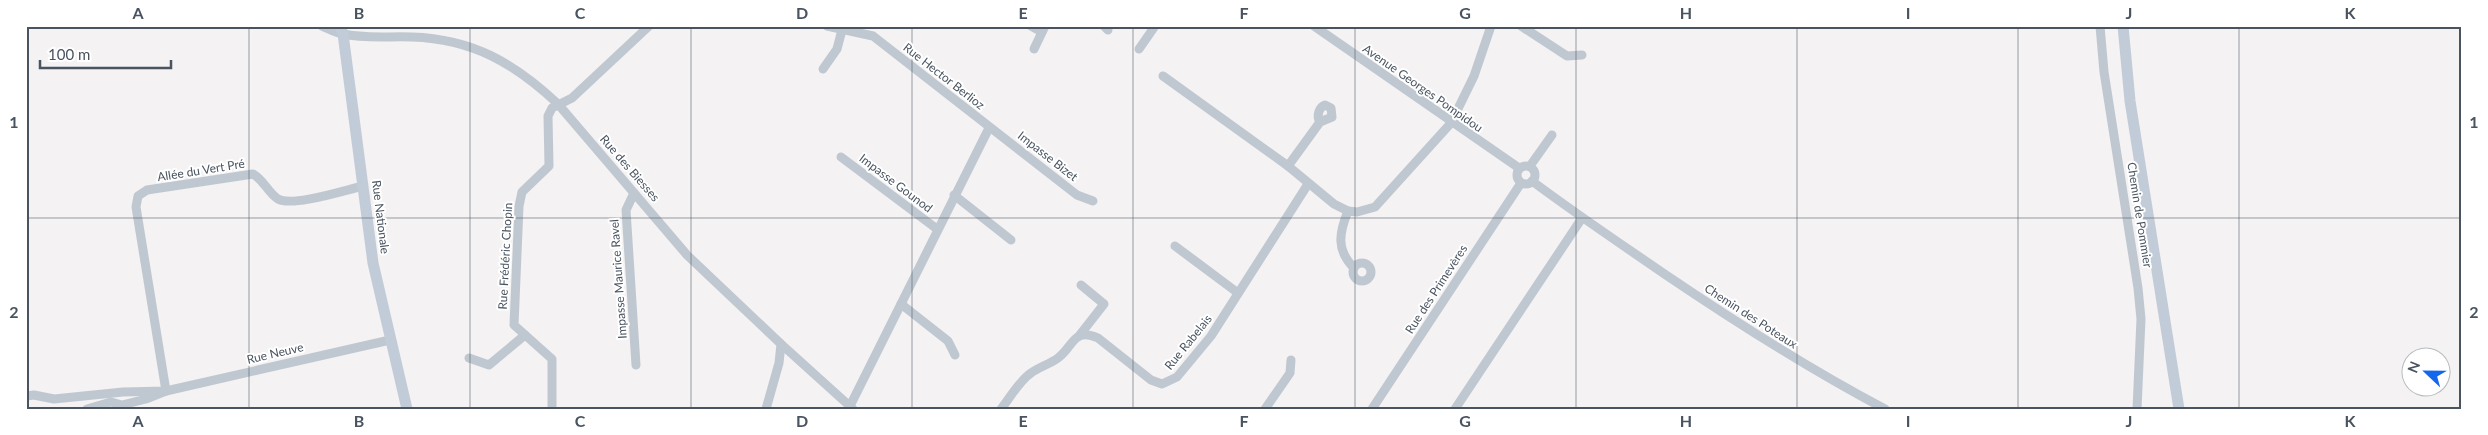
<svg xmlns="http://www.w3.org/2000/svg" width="2488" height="435" viewBox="0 0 2488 435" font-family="Lato,sans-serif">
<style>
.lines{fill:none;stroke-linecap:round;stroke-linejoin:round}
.street{stroke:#bfc8d1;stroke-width:9}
.secondary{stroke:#c2ccd9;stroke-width:11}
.grid{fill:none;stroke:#495460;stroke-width:1;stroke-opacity:0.55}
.labels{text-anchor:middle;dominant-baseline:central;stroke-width:4;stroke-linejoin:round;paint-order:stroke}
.street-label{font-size:12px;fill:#495460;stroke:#fff}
.neatline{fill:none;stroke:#495460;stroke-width:2}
.grid-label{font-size:16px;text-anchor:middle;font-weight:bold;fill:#495460}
</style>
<rect width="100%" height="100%" fill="#f4f2f2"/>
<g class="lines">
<g class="street">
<path d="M 322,26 C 329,29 336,33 343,34 C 365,39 390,36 412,37 C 473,39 514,63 558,104 L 687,255 L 781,344 L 853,409"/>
<polyline points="827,26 873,36 1077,195 1093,201"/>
<polyline points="1031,26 1042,32"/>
<polyline points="1104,26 1108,30"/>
<polyline points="1314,26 1519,168"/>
<polyline points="1521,26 1567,56 1582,55"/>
<polyline points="2100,26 2104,72 2138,288 2141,319 2137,409"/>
<polyline points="1034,49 1045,26"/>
<polyline points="1139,49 1155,26"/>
<polyline points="823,69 837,49 842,30"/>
<polyline points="1163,76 1288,166 1334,204 1348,211 1357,212 1375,207 1451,123 1474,76 1491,26"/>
<polyline points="841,157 937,229"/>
<circle cx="1526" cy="175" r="9"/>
<path d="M 1288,166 L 1320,122 L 1332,117 L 1331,108 L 1325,105 C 1319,107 1316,116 1320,122"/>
<polyline points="1530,166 1552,135"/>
<path d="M 1532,181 C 1576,214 1621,244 1666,275 C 1737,323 1809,369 1885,409"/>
<polyline points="634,193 626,210 636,365"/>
<polyline points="954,195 1011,240"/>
<path d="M 1348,211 C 1339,233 1336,250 1354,268"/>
<polyline points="1175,246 1238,293"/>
<circle cx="1362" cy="272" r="9"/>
<polyline points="901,304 948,341 955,355"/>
<polyline points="1079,336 1104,304 1081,285"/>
<polyline points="469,358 489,365 525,335"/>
<polyline points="26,396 34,395 54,399 123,392 166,391 390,340"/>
<polyline points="850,406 989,128"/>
<path d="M 87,409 L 111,402 L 122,405 L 146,399 L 166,391 L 136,207 L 138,196 L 147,190 L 253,174 C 264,180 268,193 278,199 C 293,207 345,190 363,186"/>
<polyline points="552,409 552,359 514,325 519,206 522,192 549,166 548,116 552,108 572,98 649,26"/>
<polyline points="766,409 779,363 781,344"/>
<path d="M 1001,409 C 1010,398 1019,381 1031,373 C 1039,367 1050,364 1058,358 C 1074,346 1073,327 1098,338 L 1151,380 L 1162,384 L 1177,377 L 1211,336 L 1308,184"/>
<polyline points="1265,409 1290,373 1291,360"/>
<polyline points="1372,409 1521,183"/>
<polyline points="1455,409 1582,218"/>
</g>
<g class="secondary">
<polyline points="340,26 343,34 373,263 407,409"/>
<polyline points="2123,26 2130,101 2179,409"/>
</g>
</g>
<path class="grid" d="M 249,26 L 249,409M 470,26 L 470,409M 691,26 L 691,409M 912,26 L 912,409M 1133,26 L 1133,409M 1355,26 L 1355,409M 1576,26 L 1576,409M 1797,26 L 1797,409M 2018,26 L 2018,409M 2239,26 L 2239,409M 26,218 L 2462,218"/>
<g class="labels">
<g class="street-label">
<text transform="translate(944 76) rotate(38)">Rue Hector Berlioz</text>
<text transform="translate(1423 88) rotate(35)">Avenue Georges Pompidou</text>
<text transform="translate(1048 156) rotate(38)">Impasse Bizet</text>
<text transform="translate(630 168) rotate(49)">Rue des Biesses</text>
<text transform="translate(201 170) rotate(-9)">Allée du Vert Pré</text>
<text transform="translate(896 183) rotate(37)">Impasse Gounod</text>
<text transform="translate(2140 215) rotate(81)">Chemin de Pommier</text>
<text transform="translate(381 217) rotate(83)">Rue Nationale</text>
<text transform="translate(505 256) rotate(-87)">Rue Frédéric Chopin</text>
<text transform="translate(618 279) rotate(-94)">Impasse Maurice Ravel</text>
<text transform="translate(1436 289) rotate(-57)">Rue des Primevères</text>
<text transform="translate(1751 316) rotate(33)">Chemin des Poteaux</text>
<text transform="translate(1188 342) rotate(-51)">Rue Rabelais</text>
<text transform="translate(275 353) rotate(-13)">Rue Neuve</text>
</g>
</g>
<rect width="2488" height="435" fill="none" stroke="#ffffff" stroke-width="55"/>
<g transform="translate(2426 372) rotate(292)"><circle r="24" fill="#ffffff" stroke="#b6bbbf"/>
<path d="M0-4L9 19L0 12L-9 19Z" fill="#1367ed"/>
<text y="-8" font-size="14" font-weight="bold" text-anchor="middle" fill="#495460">N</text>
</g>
<path d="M40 60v8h131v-8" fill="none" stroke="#495460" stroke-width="2.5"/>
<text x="48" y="60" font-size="15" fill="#495460" stroke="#ffffff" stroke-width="4" paint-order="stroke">100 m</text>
<rect x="28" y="28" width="2432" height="380" class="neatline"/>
<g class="grid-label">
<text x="138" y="19">A</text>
<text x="359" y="19">B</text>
<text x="580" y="19">C</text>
<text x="802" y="19">D</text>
<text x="1023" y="19">E</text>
<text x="1244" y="19">F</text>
<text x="1465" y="19">G</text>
<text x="1686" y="19">H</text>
<text x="1908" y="19">I</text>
<text x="2129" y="19">J</text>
<text x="2350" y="19">K</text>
<text x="14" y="128">1</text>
<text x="2474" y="128">1</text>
<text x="14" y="318">2</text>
<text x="2474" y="318">2</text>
<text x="138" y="427">A</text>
<text x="359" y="427">B</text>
<text x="580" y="427">C</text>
<text x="802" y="427">D</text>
<text x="1023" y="427">E</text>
<text x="1244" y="427">F</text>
<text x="1465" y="427">G</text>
<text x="1686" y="427">H</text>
<text x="1908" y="427">I</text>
<text x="2129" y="427">J</text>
<text x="2350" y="427">K</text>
</g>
</svg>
